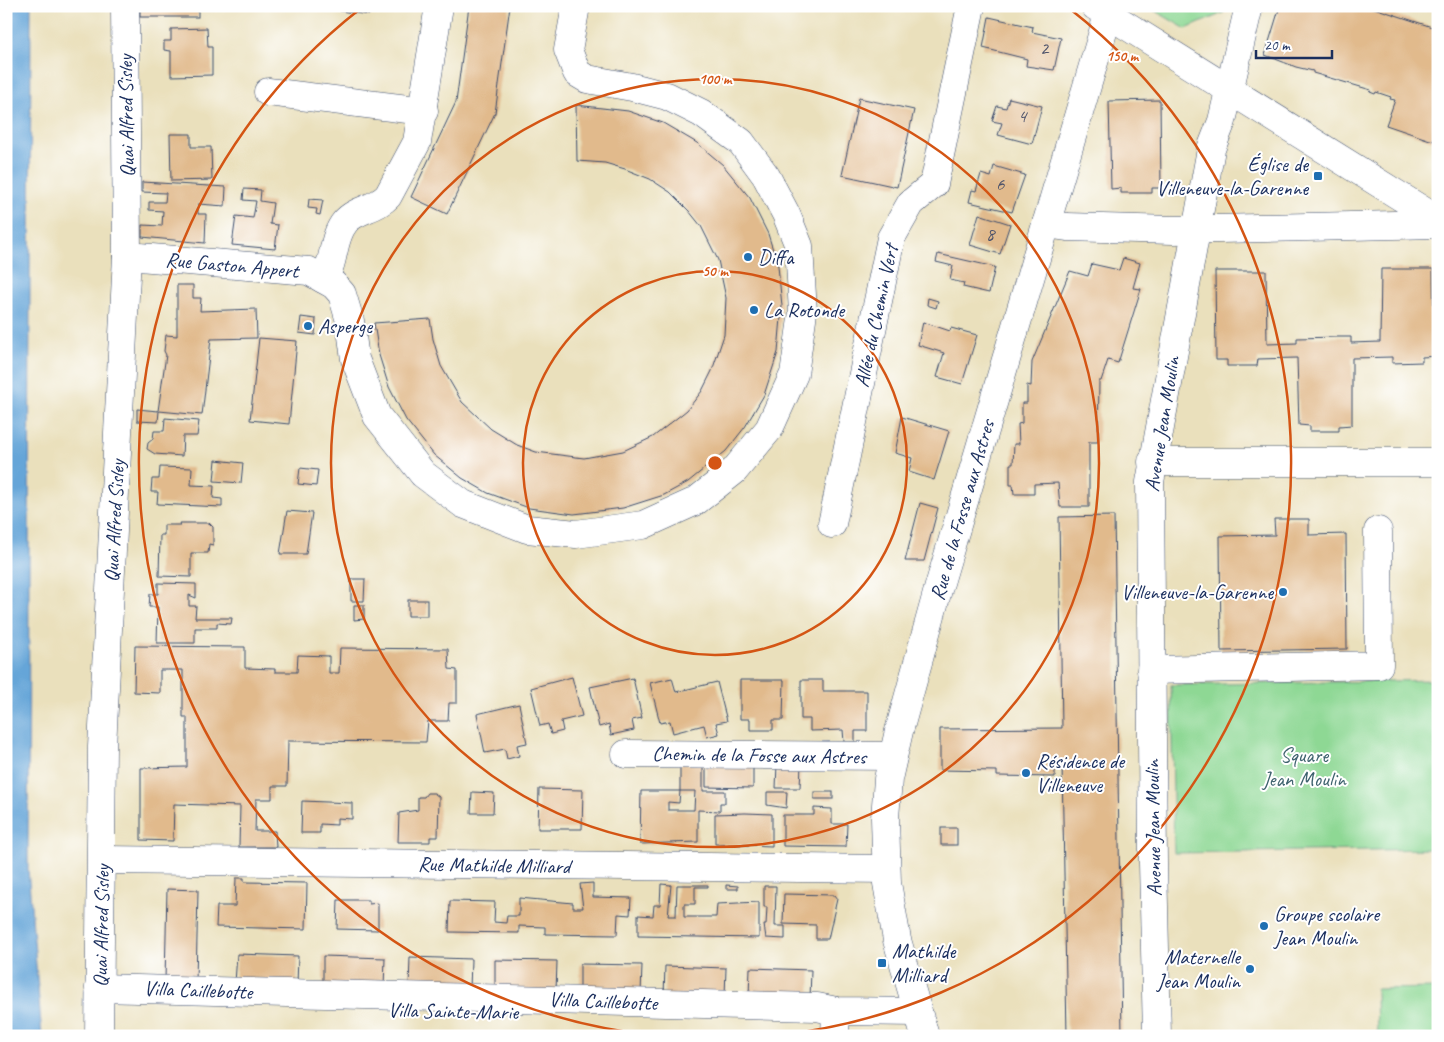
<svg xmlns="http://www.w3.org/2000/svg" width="1444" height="1042" viewBox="0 0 1444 1042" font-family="Caveat,sans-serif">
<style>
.green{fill:#8ed894;stroke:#548479}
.water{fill:#65a5d8;stroke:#406a9b}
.building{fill:#e1ba8c}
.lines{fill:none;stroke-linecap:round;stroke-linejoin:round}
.minor-casing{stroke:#3a4a6c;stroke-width:29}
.major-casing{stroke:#3a4a6c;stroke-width:29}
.minor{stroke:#fff;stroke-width:28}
.major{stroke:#fff;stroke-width:28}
.ring{fill:none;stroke:#d45514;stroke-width:2.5}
.poi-dot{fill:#1f6fb2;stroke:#fff;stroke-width:2}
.labels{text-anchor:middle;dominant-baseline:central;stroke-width:4;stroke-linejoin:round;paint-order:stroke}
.number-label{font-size:19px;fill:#4c526a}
.street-label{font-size:21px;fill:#1b2f5e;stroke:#fff}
.poi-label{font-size:21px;fill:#1b2f5e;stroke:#fff;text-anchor:start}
.park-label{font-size:21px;fill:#3e626e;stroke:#fff}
.centre{fill:#d45514;stroke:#fff;stroke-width:2.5}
.ring-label{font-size:15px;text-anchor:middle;font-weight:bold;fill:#d45514;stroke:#fff;stroke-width:4;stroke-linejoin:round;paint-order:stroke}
</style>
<rect width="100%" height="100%" fill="#fff"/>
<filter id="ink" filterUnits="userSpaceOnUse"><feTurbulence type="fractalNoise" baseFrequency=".02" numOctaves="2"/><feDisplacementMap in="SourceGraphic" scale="10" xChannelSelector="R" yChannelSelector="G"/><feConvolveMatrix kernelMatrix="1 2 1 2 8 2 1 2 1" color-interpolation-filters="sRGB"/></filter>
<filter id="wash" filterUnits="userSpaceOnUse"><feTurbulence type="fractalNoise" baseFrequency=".0096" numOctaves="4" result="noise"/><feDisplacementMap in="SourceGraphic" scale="20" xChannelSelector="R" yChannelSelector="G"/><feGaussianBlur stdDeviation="1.12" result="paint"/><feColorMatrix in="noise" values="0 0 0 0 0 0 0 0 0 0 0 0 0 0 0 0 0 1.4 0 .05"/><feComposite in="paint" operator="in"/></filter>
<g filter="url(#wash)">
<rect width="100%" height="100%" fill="#eae0bc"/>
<g class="green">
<polygon points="1147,6 1225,6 1223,13 1186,29"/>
<polygon points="1438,680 1438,849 1174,853 1171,685"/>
<polygon points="1438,988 1438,1036 1377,1036 1376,989"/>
</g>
<polygon class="water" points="6,6 31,6 28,869 42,1036 6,1036"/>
<g id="blocks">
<g class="building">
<rect x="140" y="6" width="58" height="11"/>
<polygon points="340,6 370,6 369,15 340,11"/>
<polygon points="469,6 510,6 495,113 447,214 411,197 456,102"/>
<polygon points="1280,6 1368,6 1435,28 1438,22 1438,129 1433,141 1386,125 1395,100 1390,99 1391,97 1376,92 1375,94 1370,92 1371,90 1313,73 1313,71 1296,67 1265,55"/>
<polygon points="989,17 1033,27 1032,32 1061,38 1054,70 1026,66 1027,59 983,48"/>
<polygon points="207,28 208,47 212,47 212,75 171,76 171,51 164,50 164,41 171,41 171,29"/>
<polygon points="859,98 914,110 897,187 842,175"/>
<polygon points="1009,98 1042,106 1032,144 998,135 1002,123 992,121 997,106 1006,108"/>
<polygon points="1160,100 1161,188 1152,188 1152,193 1121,193 1121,188 1111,189 1109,101"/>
<polygon points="576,105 628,111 663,123 697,143 723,165 750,198 768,234 778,266 782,306 778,352 764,395 745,427 726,451 688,482 664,495 623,508 574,514 529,508 488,493 462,478 434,455 406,420 389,387 379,355 374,323 430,319 433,339 441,366 462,402 491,429 517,445 536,452 584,458 623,451 653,437 687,410 702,391 712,371 724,335 726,298 718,260 701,226 689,211 670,192 650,179 625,169 605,163 577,161"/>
<polygon points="170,134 191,134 191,147 211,147 212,180 171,181"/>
<polygon points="994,166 1025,175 1012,212 969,202 972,190 976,191 981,174 991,177"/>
<polygon points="142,182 226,187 225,206 198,204 198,214 206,214 205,243 142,237 142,225 162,226 163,211 149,210 149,202 165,202 166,193 142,192"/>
<polygon points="244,189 261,190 260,201 273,203 270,224 278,225 275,249 232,245 236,216 253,218 256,201 243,200"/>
<polygon points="309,199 323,200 320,215 316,214 317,209 308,208"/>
<polygon points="979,214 1010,224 1000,254 970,245"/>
<polygon points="938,254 995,267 989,293 963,287 964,283 950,280 953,266 936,262"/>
<polygon points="1123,258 1140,263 1133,288 1141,289 1118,363 1108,360 1101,381 1099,381 1098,442 1089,442 1089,507 1060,507 1058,483 1034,484 1034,494 1014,494 1013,485 1010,485 1010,464 1013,464 1014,444 1019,444 1018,424 1022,423 1022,403 1027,403 1027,385 1031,386 1032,362 1070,271 1088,276 1092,264 1119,270"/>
<polygon points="1381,269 1433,269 1434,341 1438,341 1438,356 1422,357 1422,362 1392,363 1392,357 1352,358 1352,425 1339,426 1339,431 1310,431 1310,426 1299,425 1297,358 1258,359 1257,366 1227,366 1227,360 1216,360 1215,271 1266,271 1267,344 1297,343 1297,338 1337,337 1351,337 1351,343 1380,342"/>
<polygon points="177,285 193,285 193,298 201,298 200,311 256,309 257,338 211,339 202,415 159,411 158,422 137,421 137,409 158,411 166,355 164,351 166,335 177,336"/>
<polygon points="928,298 938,301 936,308 927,305"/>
<polygon points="301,317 316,319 315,335 299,333"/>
<polygon points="923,322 950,331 951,328 977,335 962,384 937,377 944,353 918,345"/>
<polygon points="259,338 297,341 289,424 250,420"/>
<polygon points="902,417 949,431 934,480 909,472 912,458 895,453"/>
<polygon points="165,418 199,421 197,436 183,436 182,456 155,454 147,449 148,443 153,439 154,431 164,431"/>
<polygon points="216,460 243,463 241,483 214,481"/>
<polygon points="160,467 192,468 191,485 214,486 213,498 222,499 222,507 157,504 158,492 151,492 152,479 159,479"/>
<polygon points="300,468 318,470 316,486 298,484"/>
<polygon points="920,503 938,508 924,561 905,561"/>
<polygon points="287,511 312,513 306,554 280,554"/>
<polygon points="1114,516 1122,1036 1067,1036 1062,764 1055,764 1055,777 997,776 997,771 940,770 940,729 1062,728 1059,517"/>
<polygon points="1274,519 1309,519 1309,535 1346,534 1347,649 1221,651 1220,536 1275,535"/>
<polygon points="179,523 209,523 213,527 213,545 209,544 208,553 191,553 191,577 159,576 160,535 164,535 164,525 180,525"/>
<polygon points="351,579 365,579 364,601 351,601"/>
<polygon points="158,583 196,584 196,598 189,595 189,606 196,606 195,618 232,618 231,624 217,623 217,628 195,628 195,643 157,643 158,607 149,607 150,594 158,594"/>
<rect x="408" y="600" width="19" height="16"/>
<polygon points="354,605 364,605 364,619 354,620"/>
<polygon points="135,646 245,647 245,668 275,669 275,672 297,672 298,655 329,656 329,673 339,673 340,648 448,649 449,669 457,670 457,703 449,703 448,721 428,721 426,742 288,741 287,786 272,786 272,799 256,799 255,831 275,831 276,847 239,847 240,806 174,804 173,841 141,840 141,768 187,767 187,717 183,717 183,670 160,670 160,693 134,692"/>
<polygon points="572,677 582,716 561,721 563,731 551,734 548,724 540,726 531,688"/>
<polygon points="633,678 642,718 632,720 634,730 611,735 609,724 599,727 590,687"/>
<polygon points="672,678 676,692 717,682 727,721 716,723 719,734 707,737 704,725 673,733 670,721 660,723 650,683"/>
<polygon points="740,680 784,680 783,720 773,720 773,730 750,730 750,719 740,719"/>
<polygon points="801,680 823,680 823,691 867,691 867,731 855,731 855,742 844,742 843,730 810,731 810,719 801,719"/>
<polygon points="519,704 527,743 517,745 519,756 507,759 505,749 485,753 477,714"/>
<polygon points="680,763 703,764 703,791 725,791 725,803 720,803 720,811 698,810 698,842 640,844 641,791 680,791 679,803 668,802 668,810 694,810 695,791 680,791"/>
<polygon points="706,764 753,764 753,788 706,787"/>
<polygon points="777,764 801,764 800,788 776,788"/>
<polygon points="539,789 583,790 582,829 538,829"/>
<polygon points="472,792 494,793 493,813 471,813"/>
<polygon points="767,792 787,792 786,808 767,805"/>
<rect x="814" y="792" width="19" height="7"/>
<polygon points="427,793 434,793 439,797 438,837 430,837 430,842 398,842 399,813 418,810 418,797 424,797"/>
<polygon points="302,801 352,803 352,819 337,818 337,825 320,824 320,833 301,833"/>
<polygon points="814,808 832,809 832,824 847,824 846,847 783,846 783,815 814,815"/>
<polygon points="745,813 772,814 772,846 715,844 715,814"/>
<rect x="941" y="828" width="16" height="17"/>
<polygon points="236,878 244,878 244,882 307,883 306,929 216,927 217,906 235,906"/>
<polygon points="593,883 593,897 631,898 630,915 618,914 617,935 545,934 545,927 519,926 519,933 449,932 450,901 495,902 494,922 506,923 507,916 519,916 519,898 573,903 573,908 583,908 580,884"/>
<polygon points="661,884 671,885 668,916 676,916 677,885 708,885 708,887 695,887 695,904 684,904 684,917 716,917 717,904 759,902 759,938 638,936 638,915 653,916 654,905 660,905"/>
<polygon points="726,885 738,886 738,889 726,889"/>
<polygon points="764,886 776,886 775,926 785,926 785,939 766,938 764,925 766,925 767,907 764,907"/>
<polygon points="167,889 198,890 196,982 165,981"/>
<polygon points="784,894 834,895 837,899 828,939 816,939 816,925 783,924"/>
<polygon points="338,900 369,900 369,904 378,903 378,930 337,929"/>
<polygon points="237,954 298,956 297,985 235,983"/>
<polygon points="323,956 385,958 384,987 323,985"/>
<polygon points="410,957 471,959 470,990 409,988"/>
<polygon points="495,960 557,961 556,992 495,990"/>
<polygon points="580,964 642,965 641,994 580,993"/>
<polygon points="665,966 726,968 725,996 664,995"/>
<polygon points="750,968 811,970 810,999 749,997"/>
<polygon points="134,1033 165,1034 165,1036 134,1036"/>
</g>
</g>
</g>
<g filter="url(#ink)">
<use href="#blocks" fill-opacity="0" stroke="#3a4a6c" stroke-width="1"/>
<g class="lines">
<defs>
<g id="minor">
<polyline points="268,92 424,111"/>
<polyline points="1046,224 1067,227 1173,230 1438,224"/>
<polyline points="127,256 309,271 334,285 342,294 350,321 355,359 377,416 423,474 463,504 527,529 576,534 643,525 696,501 734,471 769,429 794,374 803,312 799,246 786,214 766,176 741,142 701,113 667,96 632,87 587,79 577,73 568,50 576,6"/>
<path d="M 323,279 C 336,262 331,239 345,222 C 356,209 376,209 388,196 L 417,142 L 439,6"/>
<polyline points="1152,462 1438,462"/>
<polyline points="832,524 891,238 911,203 934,184 971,6"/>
<polyline points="1151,670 1379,665 1378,531"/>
<polyline points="626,754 893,756"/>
<polyline points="102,860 886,869"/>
<polyline points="99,988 817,1007 836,1011 918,1012"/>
<polyline points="99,1036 102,747 127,256 125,6"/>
<polyline points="835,1036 836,1011"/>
<polyline points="925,1036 897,940 887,883 885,818 888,779 899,731 939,586 1108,15"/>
<polyline points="1157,1036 1153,863 1150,482 1211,149 1222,121 1249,6"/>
</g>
<polyline id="major" points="1095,6 1438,220"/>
</defs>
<use href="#minor" class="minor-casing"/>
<use href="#major" class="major-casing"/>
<use href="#minor" class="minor"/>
<use href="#major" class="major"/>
</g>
</g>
<g class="ring">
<circle cx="715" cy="463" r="192"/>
<circle cx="715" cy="463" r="384"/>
<path d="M650 1035A576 576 0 0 1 360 9M1070 9A576 576 0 0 1 780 1035"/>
</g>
<g class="poi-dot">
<rect x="1313" y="171" width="10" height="10" rx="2.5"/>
<circle cx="748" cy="257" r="5"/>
<circle cx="754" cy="310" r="5"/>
<circle cx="308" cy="326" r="5"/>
<circle cx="1283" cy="592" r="5"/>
<circle cx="1026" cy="773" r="5"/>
<circle cx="1264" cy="926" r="5"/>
<rect x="877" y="958" width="10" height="10" rx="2.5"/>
<circle cx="1250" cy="969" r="5"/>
</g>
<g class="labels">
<g class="number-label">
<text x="1044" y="48">2</text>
<text x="1022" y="116">4</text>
<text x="1000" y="184">6</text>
<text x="990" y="234">8</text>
</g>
<g class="street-label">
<text transform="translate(126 116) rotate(-91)">Quai Alfred Sisley</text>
<text transform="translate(232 265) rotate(5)">Rue Gaston Appert</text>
<text transform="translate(876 316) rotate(-78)">Allée du Chemin Vert</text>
<text transform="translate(1162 424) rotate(-81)">Avenue Jean Moulin</text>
<text transform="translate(962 510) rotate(-74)">Rue de la Fosse aux Astres</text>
<text transform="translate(114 521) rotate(-87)">Quai Alfred Sisley</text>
<text transform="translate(759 755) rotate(1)">Chemin de la Fosse aux Astres</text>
<text transform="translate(1153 828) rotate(-91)">Avenue Jean Moulin</text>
<text transform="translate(494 865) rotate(1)">Rue Mathilde Milliard</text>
<text transform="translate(101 926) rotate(-89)">Quai Alfred Sisley</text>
<text transform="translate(198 990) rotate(2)">Villa Caillebotte</text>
<text transform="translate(603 1001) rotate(2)">Villa Caillebotte</text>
<text transform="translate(453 1011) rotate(1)">Villa Sainte-Marie</text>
</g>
<g class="poi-label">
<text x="1308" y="164" text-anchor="end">Église de<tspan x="1308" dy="24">Villeneuve-la-Garenne</tspan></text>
<text x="758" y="257">Diffa</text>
<text x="764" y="310">La Rotonde</text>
<text x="318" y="326">Asperge</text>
<text x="1273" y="592" text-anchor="end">Villeneuve-la-Garenne</text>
<text x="1036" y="761">Résidence de<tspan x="1036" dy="24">Villeneuve</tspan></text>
<text x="1274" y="914">Groupe scolaire<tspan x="1274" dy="24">Jean Moulin</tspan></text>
<text x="892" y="951">Mathilde<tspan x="892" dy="24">Milliard</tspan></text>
<text x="1240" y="957" text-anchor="end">Maternelle<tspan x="1240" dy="24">Jean Moulin</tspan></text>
</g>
<g class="park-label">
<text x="1304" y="755">Square<tspan x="1304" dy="24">Jean Moulin</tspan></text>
</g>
</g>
<circle cx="715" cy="463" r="8" class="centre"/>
<g class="ring-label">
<text x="1122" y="61">150 m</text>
<text x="715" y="84">100 m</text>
<text x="715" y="276">50 m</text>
</g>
<rect width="1444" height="1042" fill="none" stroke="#fff" stroke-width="25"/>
<path d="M1256 50v8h76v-8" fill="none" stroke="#1b2f5e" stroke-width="2.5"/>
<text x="1264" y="50" font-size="15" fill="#1b2f5e" stroke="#ffffff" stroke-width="4" paint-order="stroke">20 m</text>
</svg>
